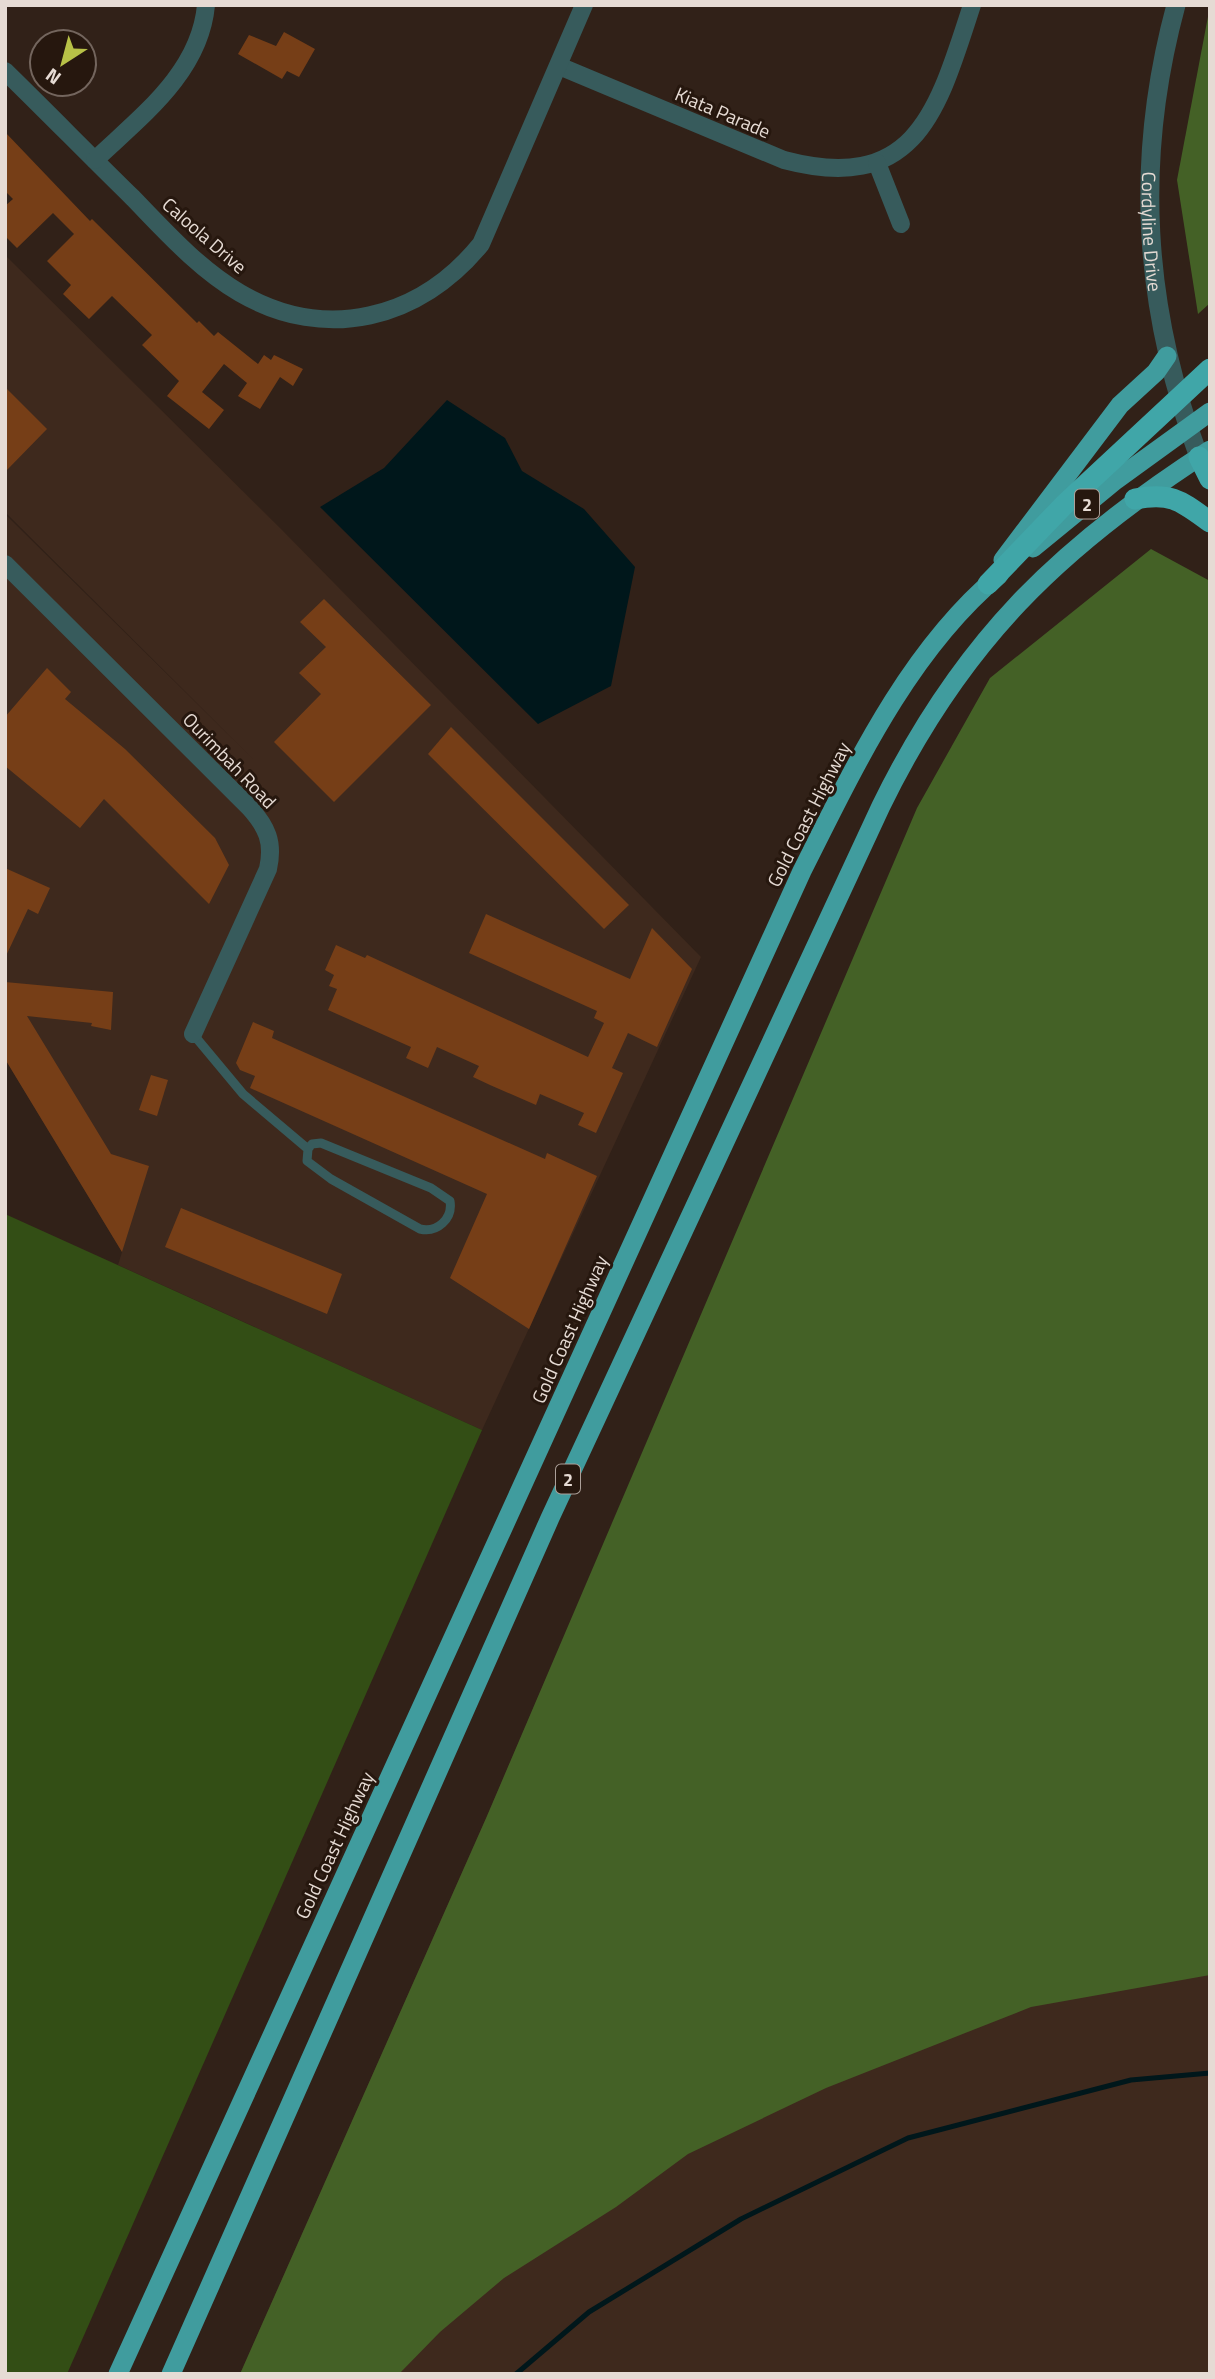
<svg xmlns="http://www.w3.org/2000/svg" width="1215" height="2379" viewBox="0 0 1215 2379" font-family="'Titillium Web',sans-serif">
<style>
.built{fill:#3e291d}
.green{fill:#334e15}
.forest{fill:#446126}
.water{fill:#00171b}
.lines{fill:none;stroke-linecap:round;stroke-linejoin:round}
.stream{stroke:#00171b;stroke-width:5}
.building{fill:#763e17}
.service{stroke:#375b5c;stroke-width:9}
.minor{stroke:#375b5c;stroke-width:18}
.tertiary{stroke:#375b5c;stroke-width:19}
.trunk{stroke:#409c9e;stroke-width:19}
.motorway{stroke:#40a6a8;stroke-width:21}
.labels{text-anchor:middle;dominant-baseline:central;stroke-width:6;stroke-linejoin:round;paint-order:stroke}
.shield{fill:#26170e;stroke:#aca099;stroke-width:2}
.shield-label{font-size:18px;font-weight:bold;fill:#e6dbd4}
.street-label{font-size:19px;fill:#e6dbd4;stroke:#26170e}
</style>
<rect width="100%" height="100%" fill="#312118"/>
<g class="built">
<polygon points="5,255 282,530 701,957 482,1430 118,1265 122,1252 5,1059 5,514 257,763 5,512"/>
<polygon points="815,1052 1210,1330 1210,2374 240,2374 487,1816"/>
</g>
<polygon class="green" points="5,1214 482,1430 67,2374 5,2374"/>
<g class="forest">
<polygon points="1210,6 1210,303 1198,314 1177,180"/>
<polygon points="1151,549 1210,581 1210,1975 1031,2007 826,2088 688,2154 616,2207 504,2278 440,2332 399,2374 240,2374 487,1816 917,808 990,678"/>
</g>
<polygon class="water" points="447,400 505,438 522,471 584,509 635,567 611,686 538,724 320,507 384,468"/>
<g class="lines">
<polyline class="stream" points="516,2374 589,2312 741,2219 908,2138 1131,2080 1210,2073"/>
</g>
<g class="building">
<polygon points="284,32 315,49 299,77 287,71 282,79 238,54 249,35 276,46"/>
<polygon points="5,132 90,221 92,219 197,323 199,321 214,336 218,332 258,364 264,355 271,360 274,355 303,369 293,386 280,377 260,409 238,396 247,383 224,364 202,392 224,410 209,429 167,396 179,381 142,345 152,335 112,296 89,319 63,294 71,285 47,261 74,234 53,213 17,248 5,236 5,206 13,199 5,191"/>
<polygon points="5,387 47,429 5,472"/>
<polygon points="324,599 431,705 334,802 274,742 321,694 299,673 326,647 300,622"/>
<polygon points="47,668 71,692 65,699 125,749 215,838 229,865 209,904 104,799 80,828 5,766 5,717"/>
<polygon points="451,727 629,905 604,929 428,754"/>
<polygon points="5,868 50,888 38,914 28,909 5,958"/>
<polygon points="486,914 630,979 652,928 692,969 657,1047 628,1033 612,1068 623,1073 596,1133 578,1125 584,1113 540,1094 536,1105 490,1085 473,1077 479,1066 437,1047 428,1068 406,1058 411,1047 328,1010 337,989 329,986 334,975 325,970 336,945 365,958 367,955 588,1057 604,1023 594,1018 597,1011 469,953"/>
<polygon points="5,982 113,992 111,1030 91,1026 92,1023 27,1016 111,1154 149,1166 122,1252 5,1059"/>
<polygon points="253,1022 274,1031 272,1038 545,1159 547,1153 597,1176 529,1329 450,1278 487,1194 250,1088 255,1076 240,1070 236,1063"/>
<polygon points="151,1075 168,1080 157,1116 139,1110"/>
<polygon points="181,1208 342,1274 327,1314 165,1247"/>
</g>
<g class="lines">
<path class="service" d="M 193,1034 L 243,1094 L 308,1149 L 307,1161 L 331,1179 L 420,1229 C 437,1233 453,1219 450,1201 L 431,1188 L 321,1143 L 312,1144 L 308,1149"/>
<g class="minor">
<path d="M 559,66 L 784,160 C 917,195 938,109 972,5"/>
<path d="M 5,71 C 48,113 90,156 133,198 C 166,232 199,269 240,293 C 326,343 420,319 481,244 L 584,5"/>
<path d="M 95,160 C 140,117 200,73 206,5"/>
<polyline points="877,163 901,224"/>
<path d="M 5,564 L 249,807 C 267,827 274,842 268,869 L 193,1034"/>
</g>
<path class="tertiary" id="s1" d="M 1176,5 C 1134,160 1143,307 1199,457"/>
<g class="trunk">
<polyline points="1033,548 1116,480 1210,412"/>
<polyline points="1003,560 1120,405 1156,372 1167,356"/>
<path d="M 118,2374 L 802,871 C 854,768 908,651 999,575"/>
<path d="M 171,2374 L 550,1518 L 881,806 C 961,642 1058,548 1210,450"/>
</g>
<g class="motorway">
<polyline points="1199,457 1210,479"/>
<path d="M 1135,499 C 1172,492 1181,501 1210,522"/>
<polyline points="988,584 1064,505 1210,369"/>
</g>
</g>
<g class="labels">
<g class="shield">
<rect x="1075" y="489.5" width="24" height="29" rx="5"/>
<rect x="556" y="1464.5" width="24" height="29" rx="5"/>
</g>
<g class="shield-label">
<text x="1087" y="504">2</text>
<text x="568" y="1479">2</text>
</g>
<g class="street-label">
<text transform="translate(723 112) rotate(23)">Kiata Parade</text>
<text stroke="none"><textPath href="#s1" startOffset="229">Cordyline Drive</textPath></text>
<text transform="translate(205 235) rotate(41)">Caloola Drive</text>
<text transform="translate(230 760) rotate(46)">Ourimbah Road</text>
<text transform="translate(808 814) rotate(-63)">Gold Coast Highway</text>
<text transform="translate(569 1329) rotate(-66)">Gold Coast Highway</text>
<text transform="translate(334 1845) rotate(-65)">Gold Coast Highway</text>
</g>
</g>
<rect width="1215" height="2379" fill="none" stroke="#e6dbd4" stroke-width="14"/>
<g transform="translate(63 63) rotate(216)"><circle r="33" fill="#26170e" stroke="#73655d" stroke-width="2"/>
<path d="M0-5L12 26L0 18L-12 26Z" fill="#b8c147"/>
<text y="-10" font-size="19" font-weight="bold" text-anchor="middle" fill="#e6dbd4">N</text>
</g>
</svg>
